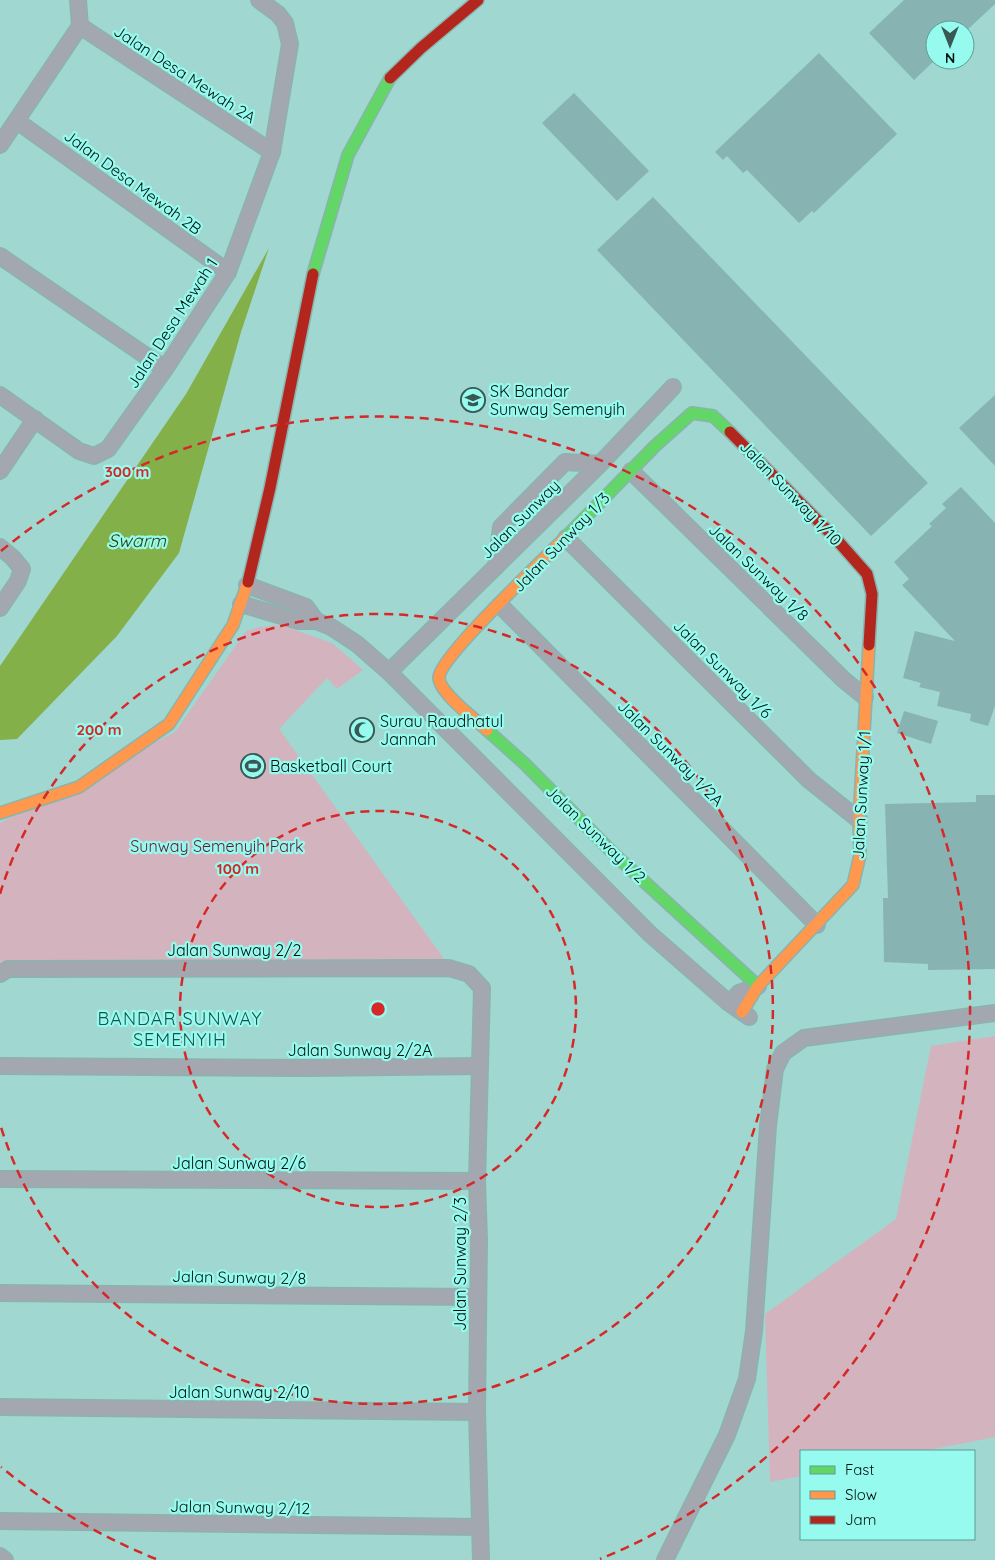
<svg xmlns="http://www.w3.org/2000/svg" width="995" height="1560" viewBox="0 0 995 1560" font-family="Quicksand,sans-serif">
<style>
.green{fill:#d3b4be}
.water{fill:#84b04a}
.building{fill:#87b4b3}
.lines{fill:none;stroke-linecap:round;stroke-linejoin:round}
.street-casing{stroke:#8bb3ae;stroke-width:18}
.fast-casing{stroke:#8bb3ae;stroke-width:14}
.slow-casing{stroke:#8bb3ae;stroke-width:14}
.jam-casing{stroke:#8bb3ae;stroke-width:14}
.street{stroke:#a3a8b0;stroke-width:15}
.fast{stroke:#63d668;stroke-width:11}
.slow{stroke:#ff974d;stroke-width:11}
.jam{stroke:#b3261e;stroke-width:11}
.ring{fill:none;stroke:#d62828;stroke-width:2.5;stroke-dasharray:9 6}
.labels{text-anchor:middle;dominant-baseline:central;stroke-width:4.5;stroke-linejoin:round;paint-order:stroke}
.street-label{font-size:16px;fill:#001311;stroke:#96fbee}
.poi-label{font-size:16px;fill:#001311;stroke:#96fbee;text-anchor:start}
.park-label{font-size:16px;fill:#661631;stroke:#96fbee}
.water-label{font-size:18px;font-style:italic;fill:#2f3f0b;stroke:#96fbee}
.neighbourhood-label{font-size:18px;letter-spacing:1px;fill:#19514b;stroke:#96fbee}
.centre{fill:#d62828;stroke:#96fbee;stroke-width:2.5}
.ring-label{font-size:15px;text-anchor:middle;font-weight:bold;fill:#d62828;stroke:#96fbee;stroke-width:4.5;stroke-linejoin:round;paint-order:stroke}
</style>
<rect width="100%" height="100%" fill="#a0d7d0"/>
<g class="green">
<polygon points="281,625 332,643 363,670 337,689 327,678 279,729 447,963 0,964 0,823 175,732 246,631 260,627"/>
<polygon points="995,1036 995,1437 924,1451 801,1451 801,1476 770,1482 765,1314 896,1219 931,1046"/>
</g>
<polygon class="water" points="269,248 241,332 179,553 117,636 17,739 0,740 0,666 186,394"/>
<g class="building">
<polygon points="904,0 995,0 995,4 965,32 965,30 935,30 935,60 914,80 869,33"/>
<polygon points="819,53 897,134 814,213 812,211 799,223 747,170 743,173 727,156 723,160 715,152"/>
<polygon points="574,93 649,171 617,201 542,123"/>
<polygon points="653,197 928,483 871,536 597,250"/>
<polygon points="995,395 995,466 959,428"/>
<polygon points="961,487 995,523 995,706 988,726 970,721 971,714 937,706 940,692 919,687 921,683 903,678 915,631 955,641 902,585 909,579 894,562 932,526 929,524 946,508 942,504"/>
<polygon points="904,711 938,721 931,744 897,733"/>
<polygon points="976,795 995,795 995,969 928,970 928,964 884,962 883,898 888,898 885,804 976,802"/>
</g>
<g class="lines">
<defs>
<g id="street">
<polyline points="80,26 272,152"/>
<polyline points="17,121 228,272"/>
<polyline points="0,145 80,26 78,0"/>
<polyline points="0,256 165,369"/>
<polyline points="0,395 79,451 94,456 108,449 165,369 228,272 272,152 290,44 285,23 278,14 259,0"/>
<polyline points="0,471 35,419"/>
<polyline points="631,471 844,680 865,697"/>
<polyline points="566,538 809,780 859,820"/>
<polyline points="0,547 13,558 22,569 18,581 0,608"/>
<polyline points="496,567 501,527 565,462 600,464"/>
<polyline points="247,585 306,607 316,621"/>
<polyline points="241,604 298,621 316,621 331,627 357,644 389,672 650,934 729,1003 749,1017"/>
<polyline points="500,605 817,925"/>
<polyline points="389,672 600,464 673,387"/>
<polyline points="0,974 8,969 449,968 469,974 482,988 477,1181 479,1240 477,1412 481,1560"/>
<polyline points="729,1003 739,993 758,986"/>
<polyline points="0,1066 307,1068 480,1066"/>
<polyline points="0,1179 477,1181"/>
<polyline points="0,1293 478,1297"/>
<polyline points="0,1407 477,1412"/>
<polyline points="0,1521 480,1527"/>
<polyline points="0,1556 5,1560"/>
<polyline points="665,1560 727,1435 747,1379 754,1331 768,1126 775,1069 783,1053 804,1038 995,1013"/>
</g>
<g id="fast">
<polyline points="313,274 348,155 390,78"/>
<polyline points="565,538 655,446 692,413 713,416 730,432"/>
<polyline points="487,730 525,764 613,853 758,986"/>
</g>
<g id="slow">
<path d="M 487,730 C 476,720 438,692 439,677 C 441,656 544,559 565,538"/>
<polyline points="0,813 79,787 169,724 233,625 248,582"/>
<polyline points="742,1012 758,986 853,885 860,855 859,820 869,645"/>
</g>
<g id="jam">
<polyline points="390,78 421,48 478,0"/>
<polyline points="730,432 837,540 867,574 872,594 869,645"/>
<polyline points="248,582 270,488 313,274"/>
</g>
</defs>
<use href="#street" class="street-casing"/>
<use href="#fast" class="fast-casing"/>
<use href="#slow" class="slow-casing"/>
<use href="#jam" class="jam-casing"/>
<use href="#street" class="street"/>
<use href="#fast" class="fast"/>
<use href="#slow" class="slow"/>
<use href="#jam" class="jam"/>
</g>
<g class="ring">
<circle cx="378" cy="1009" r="198"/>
<path d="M0 894A395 395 0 1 1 0 1124"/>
<path d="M156 1559A593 593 0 0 1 1 1467M1 551A593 593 0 1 1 600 1559"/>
</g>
<defs>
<symbol id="school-ring" viewBox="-11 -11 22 22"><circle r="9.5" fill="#96fbee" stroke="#385854" stroke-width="1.5"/><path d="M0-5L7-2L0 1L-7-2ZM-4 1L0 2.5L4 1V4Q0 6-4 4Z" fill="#385854"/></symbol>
<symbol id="mosque-ring" viewBox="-11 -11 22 22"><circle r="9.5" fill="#96fbee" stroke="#385854" stroke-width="1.5"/><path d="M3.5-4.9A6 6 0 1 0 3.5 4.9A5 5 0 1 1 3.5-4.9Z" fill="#385854"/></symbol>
<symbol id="stadium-ring" viewBox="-11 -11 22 22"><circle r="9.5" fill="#96fbee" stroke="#385854" stroke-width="1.5"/><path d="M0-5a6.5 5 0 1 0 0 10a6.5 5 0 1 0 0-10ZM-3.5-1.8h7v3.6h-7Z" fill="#385854"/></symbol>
</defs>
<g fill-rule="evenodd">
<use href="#school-ring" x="459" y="386" width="28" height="28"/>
<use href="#mosque-ring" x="348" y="716" width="28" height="28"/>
<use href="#stadium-ring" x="239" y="752" width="28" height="28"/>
</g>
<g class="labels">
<g class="street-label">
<text transform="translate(185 74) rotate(33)">Jalan Desa Mewah 2A</text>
<text transform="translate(133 182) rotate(36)">Jalan Desa Mewah 2B</text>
<text transform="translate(172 323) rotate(-57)">Jalan Desa Mewah 1</text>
<text transform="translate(791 493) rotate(46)">Jalan Sunway 1/10</text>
<text transform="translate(520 519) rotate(-45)">Jalan Sunway</text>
<text transform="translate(561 542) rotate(-46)">Jalan Sunway 1/3</text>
<text transform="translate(759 572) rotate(44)">Jalan Sunway 1/8</text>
<text transform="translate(723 669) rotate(45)">Jalan Sunway 1/6</text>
<text transform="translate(671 753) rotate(45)">Jalan Sunway 1/2A</text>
<text transform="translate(861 795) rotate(-87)">Jalan Sunway 1/1</text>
<text transform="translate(596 834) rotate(44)">Jalan Sunway 1/2</text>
<text x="234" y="950">Jalan Sunway 2/2</text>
<text x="360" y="1050">Jalan Sunway 2/2A</text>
<text x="239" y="1163">Jalan Sunway 2/6</text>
<text transform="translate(460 1264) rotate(-90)">Jalan Sunway 2/3</text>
<text transform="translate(239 1277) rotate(1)">Jalan Sunway 2/8</text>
<text x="239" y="1392">Jalan Sunway 2/10</text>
<text transform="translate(240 1507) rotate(1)">Jalan Sunway 2/12</text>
</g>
<g class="poi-label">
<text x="490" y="391">SK Bandar<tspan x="490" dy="18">Sunway Semenyih</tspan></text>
<text x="380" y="721">Surau Raudhatul<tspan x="380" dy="18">Jannah</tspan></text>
<text x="270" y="766">Basketball Court</text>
</g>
<g class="park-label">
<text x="217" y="846">Sunway Semenyih Park</text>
</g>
<g class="water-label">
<text x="137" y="540">Swarm</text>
</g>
<g class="neighbourhood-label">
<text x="180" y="1018">BANDAR SUNWAY<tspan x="180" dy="21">SEMENYIH</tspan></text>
</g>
</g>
<circle cx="378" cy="1009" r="8" class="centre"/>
<g class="ring-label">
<text x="127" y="477">300 m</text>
<text x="99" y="735">200 m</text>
<text x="238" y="874">100 m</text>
</g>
<rect x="800" y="1450" width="175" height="90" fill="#96fbee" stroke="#5a9e96"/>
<rect x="810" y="1466" width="25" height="8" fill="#63d668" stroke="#5a9e96"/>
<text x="845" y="1475" font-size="15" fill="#001311">Fast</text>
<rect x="810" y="1491" width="25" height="8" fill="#ff974d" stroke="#5a9e96"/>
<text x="845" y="1500" font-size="15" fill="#001311">Slow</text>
<rect x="810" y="1516" width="25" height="8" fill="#b3261e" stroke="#5a9e96"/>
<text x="845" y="1525" font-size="15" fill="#001311">Jam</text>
<g transform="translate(950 45) rotate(180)"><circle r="24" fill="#96fbee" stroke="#5a9e96"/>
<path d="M0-4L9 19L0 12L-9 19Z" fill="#385854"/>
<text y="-8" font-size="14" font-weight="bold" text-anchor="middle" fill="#001311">N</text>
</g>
</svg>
